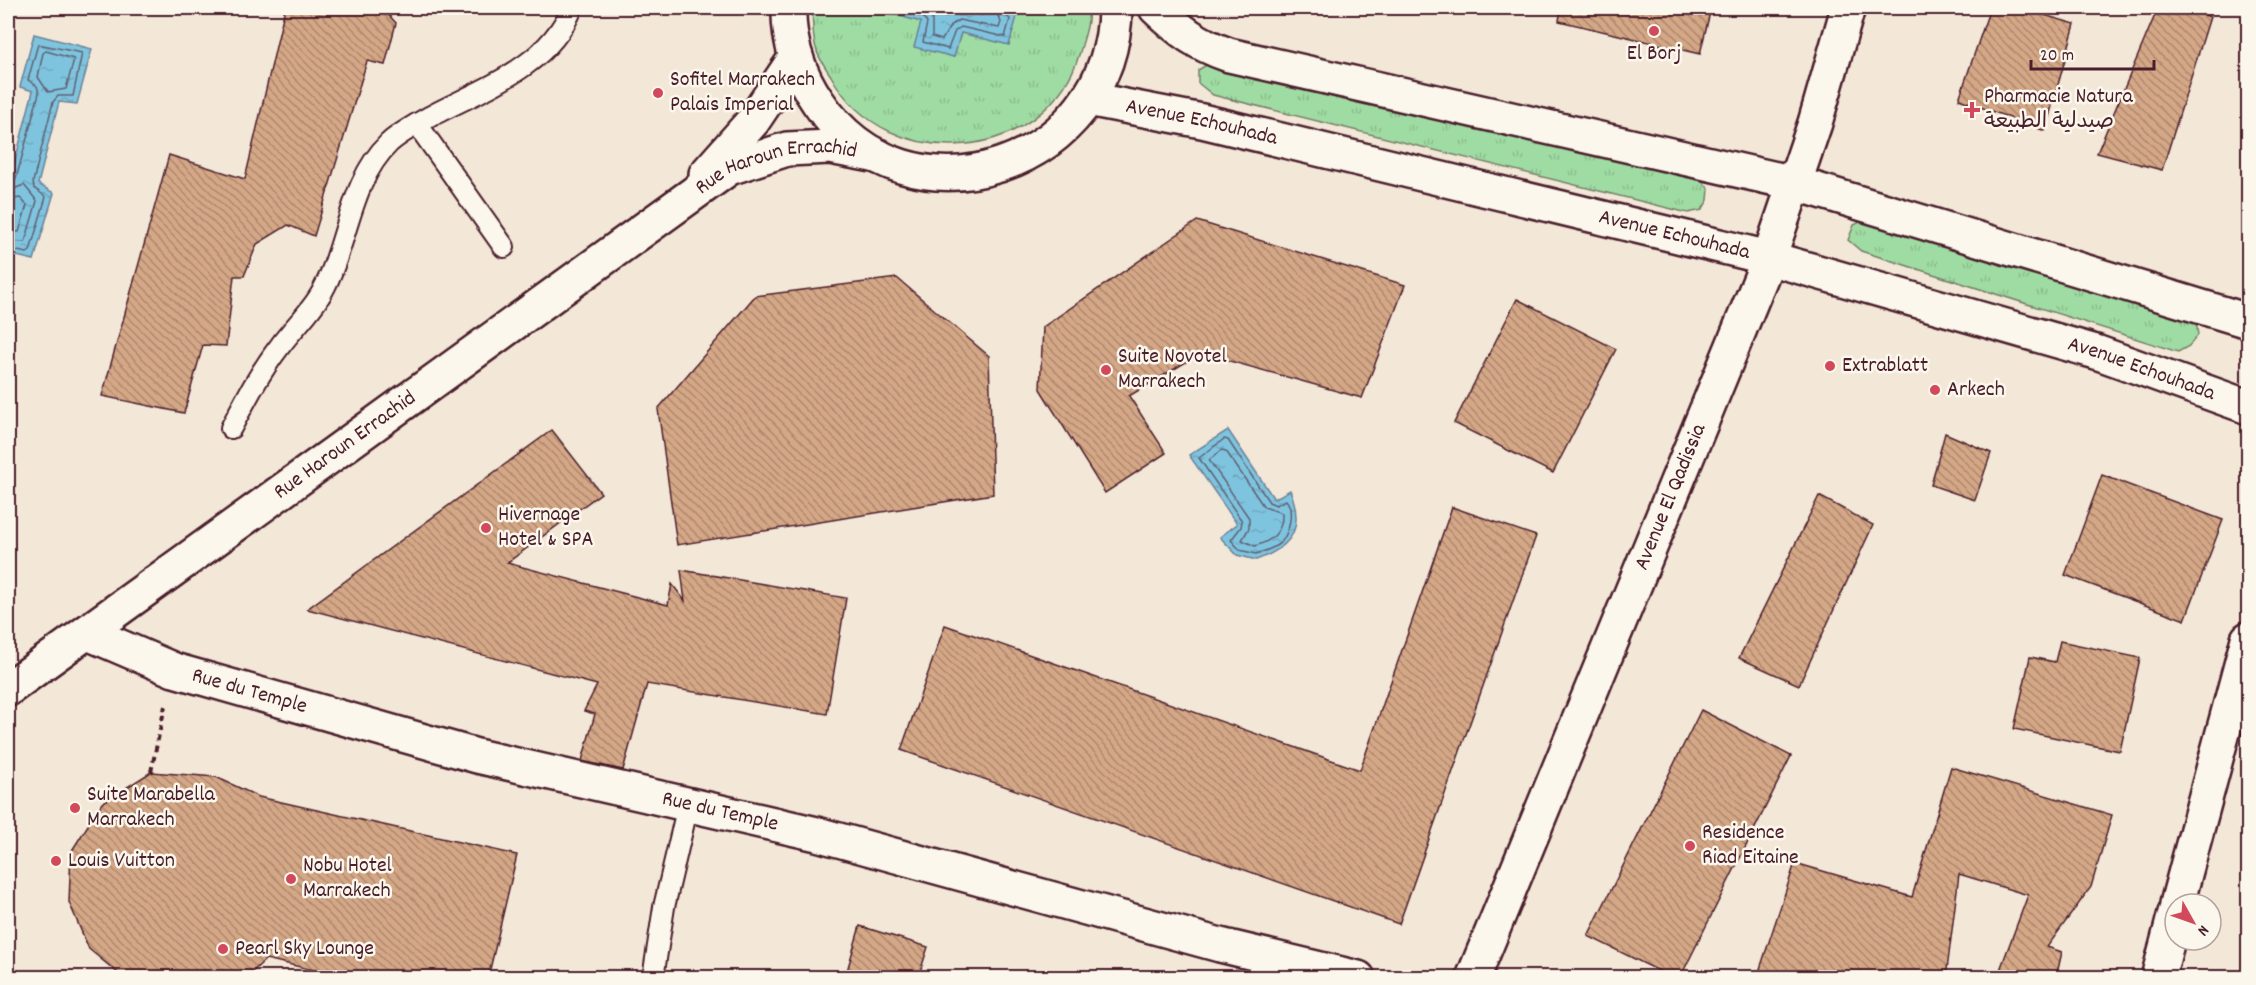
<svg xmlns="http://www.w3.org/2000/svg" width="2256" height="985" viewBox="0 0 2256 985" font-family="Dekko,'Playpen Sans Arabic',sans-serif">
<style>
.grass{fill:url(#grass-tufts);stroke:#747e67;stroke-width:1.5}
.water{fill:url(#water-ripples);stroke:#6a8297;stroke-width:1.5}
.lines{fill:none;stroke-linecap:round;stroke-linejoin:round}
.shore{stroke:#5f6173;stroke-width:1.5}
.building{fill:url(#building-back-hatch);stroke:#4a1f2b;stroke-width:1.5}
.lane-casing{stroke:#4a1f2b;stroke-width:24}
.street-casing{stroke:#4a1f2b;stroke-width:38}
.path{stroke:#4a1f2b;stroke-width:4;stroke-dasharray:6 4.5;stroke-linecap:butt}
.lane{stroke:#fbf7ec;stroke-width:20}
.street{stroke:#fbf7ec;stroke-width:33}
.poi-dot{fill:#d1495b;stroke:#fbf7ec;stroke-width:2}
.labels{text-anchor:middle;dominant-baseline:central;stroke-width:5;stroke-linejoin:round;paint-order:stroke}
.poi-label{font-size:22px;fill:#4a1f2b;stroke:#fbf7ec;text-anchor:start}
.street-label{font-size:22px;fill:#4a1f2b;stroke:#fbf7ec}
</style>
<defs>
<pattern id="grass-tufts" width="24" height="20" patternUnits="userSpaceOnUse" patternTransform="scale(1.5)"><rect width="24" height="20" fill="#9fdca3"/><path d="M3 7l-1-3M5 7V3M7 7l1-3M15 17l-1-3M17 17v-4M19 17l1-3" fill="none" stroke="#8abc8c"/></pattern>
<pattern id="water-ripples" width="26" height="14" patternUnits="userSpaceOnUse" patternTransform="scale(1.5)"><rect width="26" height="14" fill="#7fc4df"/><path d="M2 4q2-2 4 0t4 0M15 11q2-2 4 0t4 0" fill="none" stroke="#6fa8c0"/></pattern>
<pattern id="building-back-hatch" width="6" height="6" patternUnits="userSpaceOnUse" patternTransform="scale(1.5)"><rect width="6" height="6" fill="#d4a786"/><path d="M-1 5l2 2M0 0l6 6M5-1l2 2" fill="none" stroke="#ae876e"/></pattern>
</defs>
<rect width="100%" height="100%" fill="#f3e7d8"/>
<filter id="ink" filterUnits="userSpaceOnUse"><feTurbulence type="fractalNoise" baseFrequency=".0167" numOctaves="2"/><feDisplacementMap in="SourceGraphic" scale="12" xChannelSelector="R" yChannelSelector="G"/><feConvolveMatrix kernelMatrix="1 2 1 2 8 2 1 2 1" color-interpolation-filters="sRGB"/></filter>
<g filter="url(#ink)">
<g class="grass">
<path d="M 812,8 L 872,8 L 921,22 L 953,57 L 961,33 L 1018,13 L 997,8 L 1088,8 C 1090,23 1084,37 1080,52 C 1047,164 887,178 831,76 C 826,68 818,58 816,48 C 812,36 813,20 812,8 Z"/>
<polygon points="1213,61 1682,174 1701,180 1709,189 1708,200 1702,210 1688,213 1213,95 1198,83 1198,70"/>
<polygon points="1866,219 2196,322 2198,335 2189,346 2178,352 1861,251 1848,240 1854,225"/>
</g>
<g class="water">
<polygon points="872,8 997,8 1018,13 1009,45 961,33 954,57 914,47 921,22"/>
<polygon points="34,34 92,49 77,104 59,102 38,184 54,193 34,260 8,254 8,188 33,91 20,87"/>
<path d="M 1228,430 L 1274,499 L 1290,490 C 1305,528 1292,547 1256,560 L 1237,555 L 1220,537 L 1237,524 L 1189,455 Z"/>
</g>
<g class="lines">
<g class="shore">
<polyline points="889,8 923,17 927,23 923,42 948,49 955,31 961,27 1005,37 1010,19 1003,13 1002,8"/>
<polyline points="918,8 932,16 932,37 942,40 951,25 959,20 999,28 1001,22 994,8"/>
<polyline points="937,8 944,17 960,11 983,15 985,8"/>
<polygon points="46,51 74,59 66,89 48,92 38,77 43,53"/>
<polyline points="8,184 16,179 39,93 37,86 28,80 38,44 82,53 73,96 58,96 53,102 33,182 34,188 46,197 30,251 27,253 8,249"/>
<polyline points="8,191 24,185 37,201 25,242 8,241"/>
<polyline points="8,200 20,198 27,205 19,232 8,232"/>
<path d="M 1224,439 L 1228,440 L 1269,502 L 1276,505 L 1286,500 C 1294,509 1290,531 1282,541 C 1276,548 1265,551 1256,554 L 1240,550 L 1231,540 L 1241,527 L 1242,521 L 1199,458 Z"/>
<path d="M 1222,450 L 1226,451 L 1264,507 L 1282,513 C 1283,532 1272,541 1255,546 L 1242,540 L 1249,528 L 1249,518 L 1209,460 Z"/>
</g>
</g>
<g class="building">
<polygon points="285,8 382,8 396,23 385,65 367,61 314,236 288,225 257,244 244,276 234,276 226,346 203,345 184,413 102,396 169,155 245,179"/>
<polygon points="1561,8 1711,8 1700,54 1559,21"/>
<polygon points="1990,8 2020,8 2075,24 2045,131 1959,99"/>
<polygon points="2158,8 2188,8 2210,17 2162,170 2097,153"/>
<polygon points="1197,221 1405,285 1362,398 1201,353 1129,396 1166,453 1105,493 1040,389 1043,327"/>
<polygon points="897,278 989,356 993,494 677,545 658,409 755,296"/>
<polygon points="1517,299 1616,349 1553,473 1454,423"/>
<polygon points="552,430 601,493 507,563 668,605 672,584 685,601 681,570 846,598 827,714 647,684 623,770 582,761 595,714 584,711 597,685 307,609"/>
<polygon points="1945,433 1991,453 1975,500 1931,485"/>
<polygon points="2102,475 2223,520 2185,620 2065,575"/>
<polygon points="1819,496 1873,525 1799,685 1739,658"/>
<polygon points="1452,507 1536,536 1399,924 901,750 945,625 1360,770"/>
<polygon points="2060,641 2140,658 2120,751 2014,729 2030,657 2055,662"/>
<polygon points="1701,710 1791,756 1680,978 1673,978 1588,936"/>
<polygon points="1951,767 2112,815 2091,887 2047,947 2062,952 2056,978 1997,978 2028,895 1959,874 1946,978 1757,978 1795,863 1912,897"/>
<polygon points="151,772 216,777 259,797 517,855 488,978 348,978 266,959 246,978 124,978 89,949 69,902 71,852 102,803"/>
<polygon points="860,926 928,947 918,978 845,978"/>
</g>
<g class="lines">
<defs>
<g id="lane">
<polyline points="417,124 504,247"/>
<path d="M 231,428 C 246,399 260,372 280,346 C 293,328 311,312 322,292 C 348,245 349,182 389,143 C 401,132 417,124 431,116 C 484,88 548,67 572,8"/>
<polyline points="653,978 664,907 688,805"/>
</g>
<g id="street">
<path d="M 789,8 C 788,41 799,75 818,102 C 908,237 1114,166 1115,8"/>
<path d="M 1156,8 C 1180,31 1197,44 1229,55 L 1794,183 L 2248,321"/>
<path id="s1" d="M 1088,99 L 1202,121 L 1769,258 L 2096,352 L 2248,407"/>
<polyline points="706,174 753,121 796,57"/>
<path id="s2" d="M 88,633 L 174,670 L 477,756 L 817,834 L 1220,945 L 1358,978"/>
<path id="s3" d="M 8,689 L 729,168 L 787,149 L 830,147 L 878,156"/>
<polyline points="2177,904 2248,639"/>
<path id="s4" d="M 1473,978 L 1769,258 L 1815,123 L 1848,8"/>
<polyline points="2158,978 2175,913"/>
</g>
</defs>
<use href="#lane" class="lane-casing"/>
<use href="#street" class="street-casing"/>
<polyline class="path" points="151,772 165,706"/>
<use href="#lane" class="lane"/>
<use href="#street" class="street"/>
</g>
</g>
<g class="poi-dot">
<circle cx="1654" cy="31" r="6"/>
<circle cx="658" cy="93" r="6"/>
<path d="M1969 101h6v6h6v6h-6v6h-6v-6h-6v-6h6z"/>
<circle cx="1830" cy="366" r="6"/>
<circle cx="1106" cy="370" r="6"/>
<circle cx="1935" cy="390" r="6"/>
<circle cx="486" cy="528" r="6"/>
<circle cx="75" cy="808" r="6"/>
<circle cx="1690" cy="846" r="6"/>
<circle cx="56" cy="861" r="6"/>
<circle cx="291" cy="879" r="6"/>
<circle cx="223" cy="949" r="6"/>
</g>
<g class="labels">
<g class="poi-label">
<text x="1654" y="54" text-anchor="middle">El Borj</text>
<text x="670" y="80">Sofitel Marrakech<tspan x="670" dy="25">Palais Imperial</tspan></text>
<text x="1984" y="97">Pharmacie Natura<tspan x="1984" dy="25">صيدلية الطبيعة</tspan></text>
<text x="1118" y="357">Suite Novotel<tspan x="1118" dy="25">Marrakech</tspan></text>
<text x="1842" y="366">Extrablatt</text>
<text x="1947" y="390">Arkech</text>
<text x="498" y="515">Hivernage<tspan x="498" dy="25">Hotel &amp; SPA</tspan></text>
<text x="87" y="795">Suite Marabella<tspan x="87" dy="25">Marrakech</tspan></text>
<text x="1702" y="833">Residence<tspan x="1702" dy="25">Riad Eitaine</tspan></text>
<text x="68" y="861">Louis Vuitton</text>
<text x="303" y="866">Nobu Hotel<tspan x="303" dy="25">Marrakech</tspan></text>
<text x="235" y="949">Pearl Sky Lounge</text>
</g>
<g class="street-label">
<text stroke="none"><textPath href="#s1" startOffset="116">Avenue Echouhada</textPath></text>
<text stroke="none"><textPath href="#s3" startOffset="936">Rue Haroun Errachid</textPath></text>
<text stroke="none"><textPath href="#s1" startOffset="602">Avenue Echouhada</textPath></text>
<text stroke="none"><textPath href="#s1" startOffset="1088">Avenue Echouhada</textPath></text>
<text stroke="none"><textPath href="#s3" startOffset="416">Rue Haroun Errachid</textPath></text>
<text stroke="none"><textPath href="#s4" startOffset="520">Avenue El Qadissia</textPath></text>
<text stroke="none"><textPath href="#s2" startOffset="172">Rue du Temple</textPath></text>
<text stroke="none"><textPath href="#s2" startOffset="658">Rue du Temple</textPath></text>
</g>
</g>
<rect width="2256" height="985" fill="none" stroke="#fbf7ec" stroke-width="30"/>
<rect x="15" y="15" width="2226" height="955" fill="none" stroke="#4a1f2b" stroke-width="2" filter="url(#ink)"/>
<g transform="translate(2193 922) rotate(130)"><circle r="28" fill="#fbf7ec" stroke="#b4a19f" stroke-width="1.5"/>
<path d="M0-4.5L10 22L0 15L-10 22Z" fill="#d1495b"/>
<text y="-9" font-size="16" font-weight="bold" text-anchor="middle" fill="#4a1f2b">N</text>
</g>
<path d="M2031 60v9h123v-9" fill="none" stroke="#4a1f2b" stroke-width="3"/>
<text x="2040" y="60" font-size="18" fill="#4a1f2b" stroke="#fbf7ec" stroke-width="4.5" paint-order="stroke">20 m</text>
</svg>
